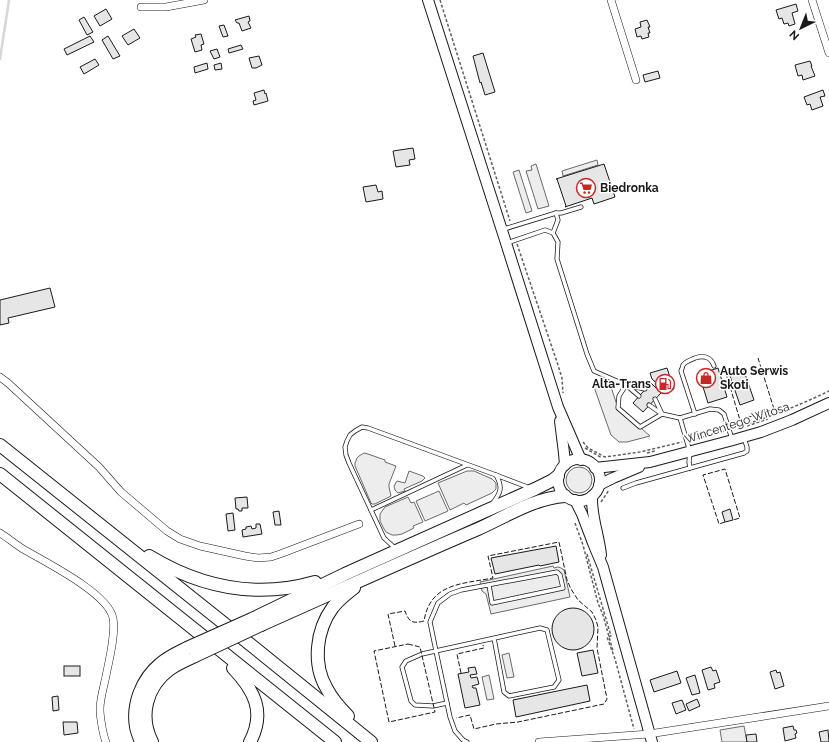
<svg xmlns="http://www.w3.org/2000/svg" width="829" height="742" viewBox="0 0 829 742" font-family="Raleway,sans-serif">
<style>
.built{fill:#ededed;stroke:#6a6a6a}
.lines{fill:none;stroke-linecap:round;stroke-linejoin:round}
.stream{stroke:#d7d7d7;stroke-width:2.5}
.building{fill:#e6e6e6;stroke:#1a1a1a}
.lane-casing{stroke:#1a1a1a;stroke-width:5}
.street-casing{stroke:#1a1a1a;stroke-width:8}
.secondary-casing{stroke:#1a1a1a;stroke-width:12}
.highway-casing{stroke:#1a1a1a;stroke-width:14}
.path{stroke:#5f5f5f;stroke-width:1.5;stroke-dasharray:3 2;stroke-linecap:butt}
.lane{stroke:#fff;stroke-width:3.5}
.street{stroke:#fff;stroke-width:7}
.secondary{stroke:#fff;stroke-width:10}
.highway{stroke:#fff;stroke-width:12}
.highway-bridge-casing{stroke:#1a1a1a;stroke-width:14;stroke-linecap:butt}
.highway-bridge{stroke:#fff;stroke-width:12}
.fence{stroke:#1a1a1a;stroke-width:1;stroke-dasharray:5 2;stroke-linecap:butt}
.labels{text-anchor:middle;dominant-baseline:central;stroke-width:3;stroke-linejoin:round;paint-order:stroke}
.poi-label{font-size:12px;font-weight:bold;fill:#1a1a1a;stroke:#fff;text-anchor:start}
.street-label{font-size:12px;fill:#1a1a1a;stroke:#fff}
</style>
<rect width="100%" height="100%" fill="#fff"/>
<g class="built">
<polygon points="597,160 598,165 563,176 562,171"/>
<polygon points="536,164 549,206 538,209 526,171 532,170 531,166"/>
<polygon points="519,170 532,211 526,213 513,172"/>
<polygon points="610,384 618,408 650,436 627,442 619,442 611,435 594,387"/>
<polygon points="364,453 368,454 385,460 385,462 396,466 389,484 389,487 391,496 375,504 372,504 371,503 355,466 355,463 357,458 359,456"/>
<circle cx="579" cy="480" r="13"/>
<polygon points="409,471 423,476 425,478 422,481 404,489 405,491 398,493 395,490 394,486 397,481 405,483"/>
<polygon points="467,471 474,471 492,479 496,483 496,489 492,493 466,505 464,503 450,510 438,483"/>
<polygon points="439,491 448,511 425,521 416,501"/>
<polygon points="408,497 411,503 414,502 423,522 413,526 414,528 402,534 397,535 392,535 386,532 384,529 380,521 380,514 385,507"/>
<polygon points="553,566 554,568 558,567 561,568 564,570 570,597 491,614 486,594 482,591 480,582"/>
<polygon points="509,653 514,677 507,678 502,655"/>
<polygon points="489,675 494,699 487,700 482,677"/>
<polygon points="744,726 747,742 722,742 720,730"/>
</g>
<g class="lines">
<polyline class="stream" points="0,59 9,0"/>
</g>
<g class="building">
<polygon points="796,4 798,11 792,13 795,24 789,26 788,23 784,24 782,18 779,19 776,10"/>
<polygon points="106,9 112,19 100,26 94,16"/>
<polygon points="249,16 250,21 248,22 251,28 242,31 239,23 237,23 235,20"/>
<polygon points="84,17 93,32 87,35 79,20"/>
<polygon points="647,20 650,27 648,27 650,33 648,33 649,37 642,39 641,36 637,37 635,29 641,27 640,22"/>
<polygon points="224,25 228,36 223,37 219,26"/>
<polygon points="134,29 140,38 128,45 122,36"/>
<polygon points="201,34 204,44 201,45 202,50 195,52 191,39 196,37 195,35"/>
<polygon points="90,36 94,42 67,55 64,49"/>
<polygon points="108,36 120,56 113,59 102,40"/>
<polygon points="241,45 243,49 229,53 228,49"/>
<polygon points="217,49 220,57 214,59 210,51"/>
<polygon points="483,53 495,92 485,95 481,82 480,83 473,56"/>
<polygon points="259,56 262,65 256,68 252,68 249,58"/>
<polygon points="95,59 99,65 84,74 80,67"/>
<polygon points="810,61 812,66 811,66 815,76 803,80 802,75 798,76 795,65"/>
<polygon points="207,63 208,69 195,73 194,67"/>
<polygon points="221,63 222,69 215,70 214,65"/>
<polygon points="658,71 660,78 645,82 643,75"/>
<polygon points="264,90 265,94 266,93 268,101 254,105 253,101 256,100 254,93"/>
<polygon points="823,90 825,96 820,97 823,106 812,110 810,104 807,105 804,97"/>
<polygon points="413,148 415,159 409,160 410,165 396,167 393,151"/>
<polygon points="604,164 615,197 594,204 592,198 565,207 566,206 557,179 556,179"/>
<polygon points="376,185 378,192 382,191 383,199 366,202 363,187"/>
<polygon points="50,288 55,307 8,318 9,323 0,325 0,300"/>
<polygon points="667,368 674,389 665,391 652,379 650,373"/>
<polygon points="718,368 727,397 708,403 699,374"/>
<polygon points="744,371 754,400 740,405 730,376"/>
<polygon points="651,383 661,393 643,412 633,403"/>
<polygon points="247,497 248,508 242,508 242,511 239,511 238,509 236,509 235,498"/>
<polygon points="730,509 733,520 725,522 722,512"/>
<polygon points="279,511 281,525 275,525 273,512"/>
<polygon points="233,513 235,530 228,531 226,514"/>
<polygon points="256,524 260,524 262,534 243,537 242,530 246,529 246,527 251,526 252,529 256,528"/>
<polygon points="556,546 559,562 540,566 539,565 495,574 491,558"/>
<circle cx="573" cy="629" r="21"/>
<polygon points="593,650 598,673 582,676 577,653"/>
<rect x="64" y="666" width="16" height="10"/>
<polygon points="475,667 477,674 470,675 471,678 477,677 479,684 472,686 473,688 476,688 480,705 465,708 458,674 469,672 468,668"/>
<polygon points="711,667 713,671 716,670 720,682 714,684 715,688 708,690 702,670"/>
<polygon points="776,670 777,673 780,672 784,686 775,689 770,672"/>
<polygon points="677,671 681,683 654,692 650,680"/>
<polygon points="695,675 700,693 692,695 686,678"/>
<polygon points="587,685 590,701 516,717 513,700"/>
<polygon points="58,696 59,710 53,711 52,697"/>
<polygon points="697,699 700,706 689,711 686,704"/>
<polygon points="682,700 686,710 676,714 672,703"/>
<polygon points="63,722 77,722 78,733 64,735"/>
<polygon points="793,726 794,730 796,730 797,733 795,734 796,738 785,741 783,728"/>
<polygon points="828,730 829,742 821,742 819,732"/>
<polygon points="756,734 757,742 747,742 746,735"/>
</g>
<g class="lines">
<defs>
<g id="lane">
<polyline points="504,229 556,213 561,213 581,207"/>
<polyline points="553,233 558,220 556,213"/>
<polyline points="507,243 545,230 553,233 558,242 557,259 587,354 594,371 626,385 645,389"/>
<polyline points="639,396 626,385 619,396 618,408 640,427 662,414 649,405"/>
<polyline points="655,399 662,414 680,418 690,452 689,462 690,468"/>
<path d="M 695,414 L 681,371 C 681,371 683,366 683,365 C 686,361 691,360 695,358 C 704,355 711,357 714,366"/>
<polyline points="680,418 710,409 719,410 724,414 732,439"/>
<polyline points="623,488 636,483 744,453 747,451 747,447 744,438"/>
<path d="M 492,504 C 501,493 503,487 496,475 L 530,488"/>
<polyline points="371,510 467,465"/>
<polyline points="396,549 384,538 349,463 346,455 345,447 347,441 350,435 355,431 362,427 368,428 496,475"/>
<polyline points="447,703 433,706 415,705 411,701 402,667 406,661 422,654 540,628 547,630 559,680 554,687 509,696 504,692 494,638"/>
<polyline points="467,742 463,740 455,731 450,717 436,651 430,622 438,603 450,594 461,590 557,572 560,575 563,588 492,603 489,585"/>
</g>
<g id="street">
<polyline points="611,0 636,80"/>
<polyline points="812,0 829,53"/>
<polyline points="141,7 166,7 204,0"/>
<polyline points="0,377 8,383 99,467 121,492 167,531 180,539 200,546 245,556 258,558 271,557 280,554 359,524"/>
<path d="M 0,533 C 8,538 15,544 23,549 C 45,562 108,593 113,618 C 116,634 109,660 106,676 C 104,686 100,699 100,709 C 100,717 103,735 106,742"/>
<polyline points="539,742 649,734 829,706"/>
</g>
<g id="secondary">
<polyline points="428,0 506,243 558,407 581,460"/>
<polyline points="560,421 564,453 565,465"/>
<circle cx="579" cy="480" r="21"/>
<polyline points="595,468 650,462 733,440 761,432 792,420 829,403"/>
<polyline points="599,485 613,478 639,467"/>
<path d="M 592,496 C 591,516 599,535 601,555"/>
<polyline points="575,500 582,514 593,543 603,567 652,742"/>
</g>
<g id="highway">
<polyline points="0,445 251,645 371,742"/>
<polyline points="0,474 335,742"/>
<path d="M 149,556 C 200,587 256,599 315,582"/>
<polyline points="252,619 345,574 481,513 535,489 553,480 558,476"/>
<path d="M 261,625 C 333,593 405,560 478,529 C 505,517 534,498 565,496"/>
<path d="M 233,668 C 254,690 266,712 250,742"/>
<path d="M 348,716 C 340,708 332,699 327,689 C 312,664 316,630 333,607 C 339,600 346,594 354,588"/>
<path d="M 141,742 C 139,737 137,732 136,727 C 132,704 142,679 160,664 C 168,657 177,653 187,648"/>
<path d="M 152,742 C 139,716 146,687 170,669 C 177,664 186,660 195,656"/>
</g>
</defs>
<use href="#lane" class="lane-casing"/>
<use href="#street" class="street-casing"/>
<use href="#secondary" class="secondary-casing"/>
<use href="#highway" class="highway-casing"/>
<g class="path">
<polyline points="440,0 510,221"/>
<polyline points="517,244 557,362 562,378 563,393"/>
<polyline points="747,426 768,419"/>
<path d="M 734,428 C 767,418 798,406 829,391"/>
<polyline points="692,440 725,431"/>
<polyline points="583,442 588,448 605,457 640,452 682,442"/>
<polyline points="585,448 602,458"/>
<polyline points="647,453 655,451"/>
<polyline points="601,502 609,490"/>
<polyline points="575,523 583,545 598,603 603,615 613,651"/>
<polyline points="587,554 611,636 607,637 615,659 634,729"/>
</g>
<use href="#lane" class="lane"/>
<use href="#street" class="street"/>
<use href="#secondary" class="secondary"/>
<use href="#highway" class="highway"/>
<defs>
<g id="highway-bridge">
<polyline points="187,648 252,619"/>
<polyline points="195,656 261,625"/>
</g>
</defs>
<use href="#highway-bridge" class="highway-bridge-casing"/>
<use href="#highway-bridge" class="highway-bridge"/>
<g class="fence">
<polyline points="724,367 740,420 774,409 758,358"/>
<polyline points="725,522 719,524 703,475 725,469 740,518 733,520"/>
<polygon points="408,644 420,647 435,712 389,722 374,651"/>
<path d="M 395,646 L 388,614 L 405,611 C 409,622 412,624 424,621 C 430,583 462,584 493,578 L 488,556 L 559,542 L 567,580 L 571,589 L 578,600 L 592,612 L 596,620 L 598,627 L 597,648 L 607,699 L 604,704 L 518,722 L 496,724 L 474,729 L 470,715 L 456,718"/>
<polyline points="461,673 457,654 484,648 483,645"/>
</g>
</g>
<defs>
<symbol id="supermarket-ring" viewBox="-11 -11 22 22"><circle r="9.5" fill="#fff" stroke="#c62828" stroke-width="1.5"/><path d="M-6-5.5h2.5l.6 2H6L4.5 2H-2.5L-4.4-4H-6ZM-1.5 3.2a1.3 1.3 0 1 0 .1 0ZM3 3.2a1.3 1.3 0 1 0 .1 0Z" fill="#c62828"/></symbol>
<symbol id="shop-ring" viewBox="-11 -11 22 22"><circle r="9.5" fill="#fff" stroke="#c62828" stroke-width="1.5"/><path d="M-5-2.5h2.3a2.7 3.5 0 0 1 5.4 0H5L5.5 6h-11ZM-1.5-2.5h3a1.5 2.3 0 0 0-3 0Z" fill="#c62828"/></symbol>
<symbol id="fuel-ring" viewBox="-11 -11 22 22"><circle r="9.5" fill="#fff" stroke="#c62828" stroke-width="1.5"/><path d="M-5.5-6h7V0h2V4h1.3V-2.5L3-4.5l.8-.8L6-3V5H2.5V1h-1V6h-7ZM-4.2-4.7v3.2H.2V-4.7Z" fill="#c62828"/></symbol>
</defs>
<g fill-rule="evenodd">
<use href="#supermarket-ring" x="575" y="177" width="22" height="22"/>
<use href="#shop-ring" x="695" y="367" width="22" height="22"/>
<use href="#fuel-ring" x="654" y="373" width="22" height="22"/>
</g>
<g class="labels">
<g class="poi-label">
<text x="600" y="188">Biedronka</text>
<text x="720" y="371">Auto Serwis<tspan x="720" dy="14">Skoti</tspan></text>
<text x="651" y="384" text-anchor="end">Alta-Trans</text>
</g>
<g class="street-label">
<text transform="translate(737 423) rotate(-18)">Wincentego Witosa</text>
</g>
</g>
<g transform="translate(801 28) rotate(223)" stroke="#ffffff" stroke-width="3" paint-order="stroke">
<path d="M0-3L7 15L0 10L-7 15Z" fill="#1a1a1a"/>
<text y="-6" font-size="11" font-weight="bold" text-anchor="middle" fill="#1a1a1a">N</text>
</g>
</svg>
